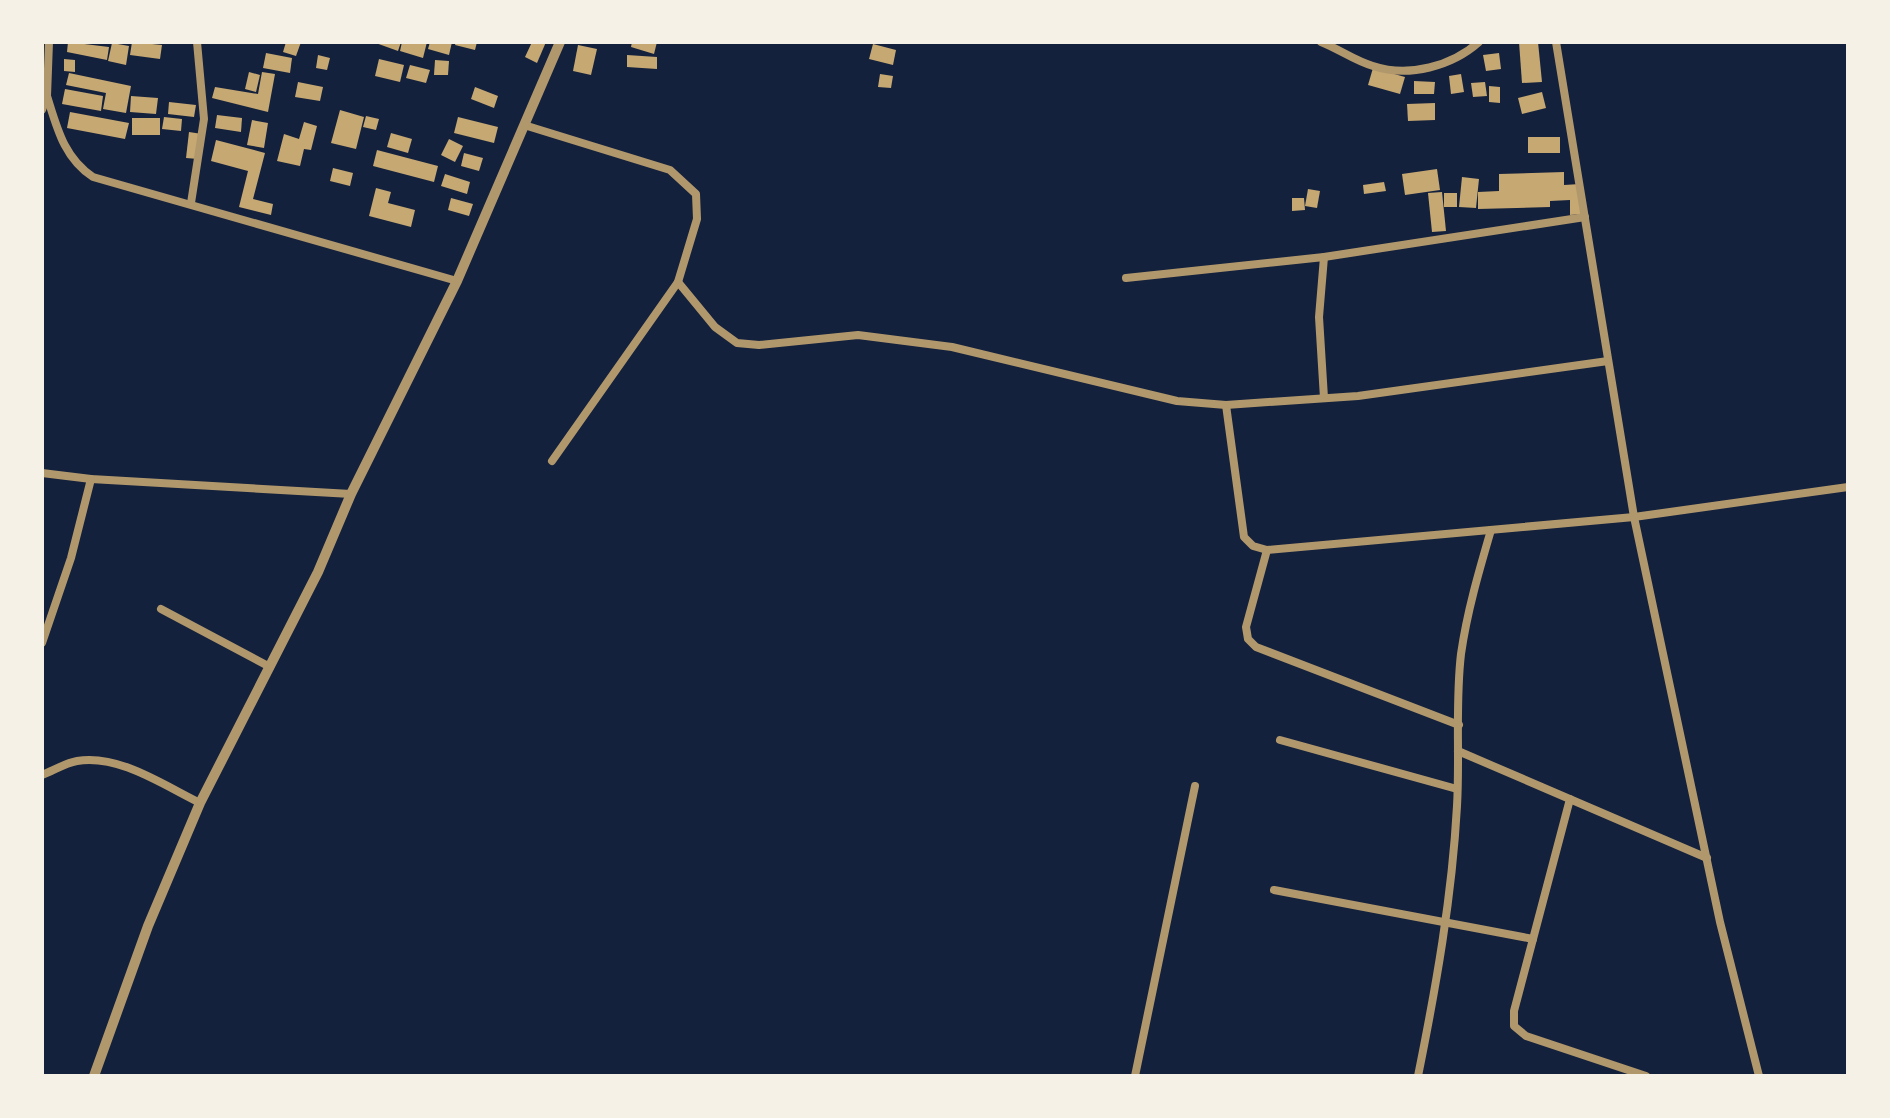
<svg xmlns="http://www.w3.org/2000/svg" width="1890" height="1118" viewBox="0 0 1890 1118" font-family="Poppins,sans-serif">
<style>
.building{fill:#c6a872}
.lines{fill:none;stroke-linecap:round;stroke-linejoin:round}
.minor{stroke:#b1986c;stroke-width:8}
.tertiary{stroke:#b1986c;stroke-width:10}
</style>
<rect width="100%" height="100%" fill="#14213d"/>
<g class="building">
<polygon points="68,42 109,47 107,60 67,52"/>
<polygon points="132,42 162,45 160,59 130,55"/>
<polygon points="286,42 301,42 296,56 283,52"/>
<polygon points="373,42 401,42 398,51"/>
<polygon points="402,42 427,42 423,58 400,51"/>
<polygon points="430,42 452,42 449,55 428,49"/>
<polygon points="456,42 477,42 475,50 455,45"/>
<polygon points="532,42 546,42 537,63 525,57"/>
<polygon points="632,42 657,42 654,54 631,47"/>
<polygon points="1519,42 1538,42 1542,82 1522,83"/>
<polygon points="112,43 129,46 126,65 108,61"/>
<polygon points="873,44 896,50 893,65 869,59"/>
<polygon points="578,45 597,49 591,75 573,71"/>
<polygon points="266,53 292,58 290,73 263,68"/>
<polygon points="1499,53 1501,69 1486,71 1483,55"/>
<polygon points="318,55 330,58 327,70 316,68"/>
<polygon points="627,55 657,57 657,69 627,67"/>
<polygon points="64,59 75,60 75,72 64,71"/>
<polygon points="379,59 404,65 400,82 375,76"/>
<polygon points="435,60 449,61 448,75 434,75"/>
<polygon points="410,65 430,70 426,83 406,78"/>
<polygon points="1373,68 1405,77 1400,94 1368,85"/>
<polygon points="249,72 260,75 256,92 245,89"/>
<polygon points="262,72 275,74 268,112 212,98 215,87 258,94"/>
<polygon points="69,73 131,86 126,113 103,109 106,93 66,85"/>
<polygon points="880,74 893,76 891,88 878,87"/>
<polygon points="1461,74 1464,92 1451,94 1449,76"/>
<polygon points="1414,81 1435,82 1434,94 1414,94"/>
<polygon points="298,82 323,87 320,101 295,97"/>
<polygon points="1485,82 1487,96 1473,97 1471,83"/>
<polygon points="1489,86 1500,87 1500,103 1489,102"/>
<polygon points="475,87 498,96 494,108 471,99"/>
<polygon points="65,89 103,96 101,111 62,104"/>
<polygon points="1542,92 1546,108 1522,114 1518,98"/>
<polygon points="131,96 158,98 156,114 130,112"/>
<polygon points="169,102 196,105 194,117 168,114"/>
<polygon points="1435,103 1435,120 1408,121 1407,104"/>
<polygon points="340,110 364,117 356,149 331,143"/>
<polygon points="70,112 129,123 125,139 67,128"/>
<polygon points="217,115 242,118 241,132 215,128"/>
<polygon points="366,116 379,119 376,130 363,127"/>
<polygon points="164,117 182,119 181,131 162,129"/>
<polygon points="458,117 498,127 494,143 454,133"/>
<rect x="132" y="118" width="28" height="17"/>
<polygon points="252,120 268,123 264,148 247,145"/>
<polygon points="304,122 317,126 311,150 304,149 300,166 277,161 284,134 299,139"/>
<polygon points="189,132 202,134 198,159 186,158"/>
<polygon points="391,133 412,139 408,153 387,147"/>
<rect x="1528" y="137" width="32" height="16"/>
<polygon points="449,139 463,146 455,162 441,155"/>
<polygon points="216,140 265,153 253,199 273,204 271,215 239,207 248,171 211,161"/>
<polygon points="377,150 438,166 434,182 373,166"/>
<polygon points="464,153 483,158 479,171 461,166"/>
<polygon points="333,168 353,173 350,186 330,181"/>
<polygon points="1437,169 1440,190 1405,195 1402,174"/>
<polygon points="1564,172 1564,185 1580,184 1581,214 1570,215 1570,200 1550,201 1550,207 1478,209 1478,192 1499,191 1499,174"/>
<polygon points="445,174 470,182 467,194 441,186"/>
<polygon points="1462,177 1479,179 1476,208 1459,207"/>
<polygon points="1384,182 1386,191 1364,194 1363,185"/>
<polygon points="376,188 391,192 388,203 415,210 411,227 369,216"/>
<polygon points="1308,189 1320,191 1317,208 1305,206"/>
<polygon points="1442,192 1446,231 1432,232 1428,193"/>
<rect x="1444" y="193" width="13" height="14"/>
<polygon points="451,198 473,204 469,216 448,210"/>
<polygon points="1292,198 1304,198 1305,210 1292,211"/>
</g>
<g class="lines">
<g class="minor">
<path d="M 1321,42 C 1339,49 1355,61 1373,66 C 1409,78 1452,66 1479,42"/>
<polyline points="1556,42 1634,517 1720,922 1759,1076"/>
<path d="M 47,96 C 57,128 64,158 93,177 L 457,281"/>
<polyline points="42,110 47,96 49,42"/>
<polyline points="524,125 670,170 696,194 697,219 678,282 552,461"/>
<polyline points="191,203 204,119 197,42"/>
<polyline points="1324,257 1319,317 1324,398"/>
<polyline points="1126,278 1324,257 1585,217"/>
<polyline points="678,282 715,327 737,343 759,345 858,335 952,347 1177,401 1226,405 1358,396 1608,361"/>
<polyline points="1226,405 1244,537 1253,546 1267,550 1634,517 1848,487"/>
<polyline points="42,473 91,479 351,494"/>
<polyline points="1267,550 1246,627 1248,639 1256,647 1459,725"/>
<polyline points="161,609 270,667"/>
<polyline points="42,643 71,558 91,479"/>
<polyline points="1280,740 1457,789"/>
<polyline points="1458,751 1707,858"/>
<path d="M 42,775 C 53,771 65,763 77,761 C 119,754 163,785 200,803"/>
<polyline points="1570,799 1514,1011 1514,1026 1526,1036 1646,1076"/>
<polyline points="1274,890 1533,939"/>
<polyline points="1135,1076 1195,786"/>
<path d="M 1418,1076 C 1436,987 1452,897 1457,806 C 1460,756 1455,704 1461,654 C 1467,612 1479,571 1491,530"/>
</g>
<polyline class="tertiary" points="94,1076 148,926 200,803 318,572 351,494 457,281 560,42"/>
</g>
<rect width="1890" height="1118" fill="none" stroke="#f6f1e7" stroke-width="88"/>
</svg>
